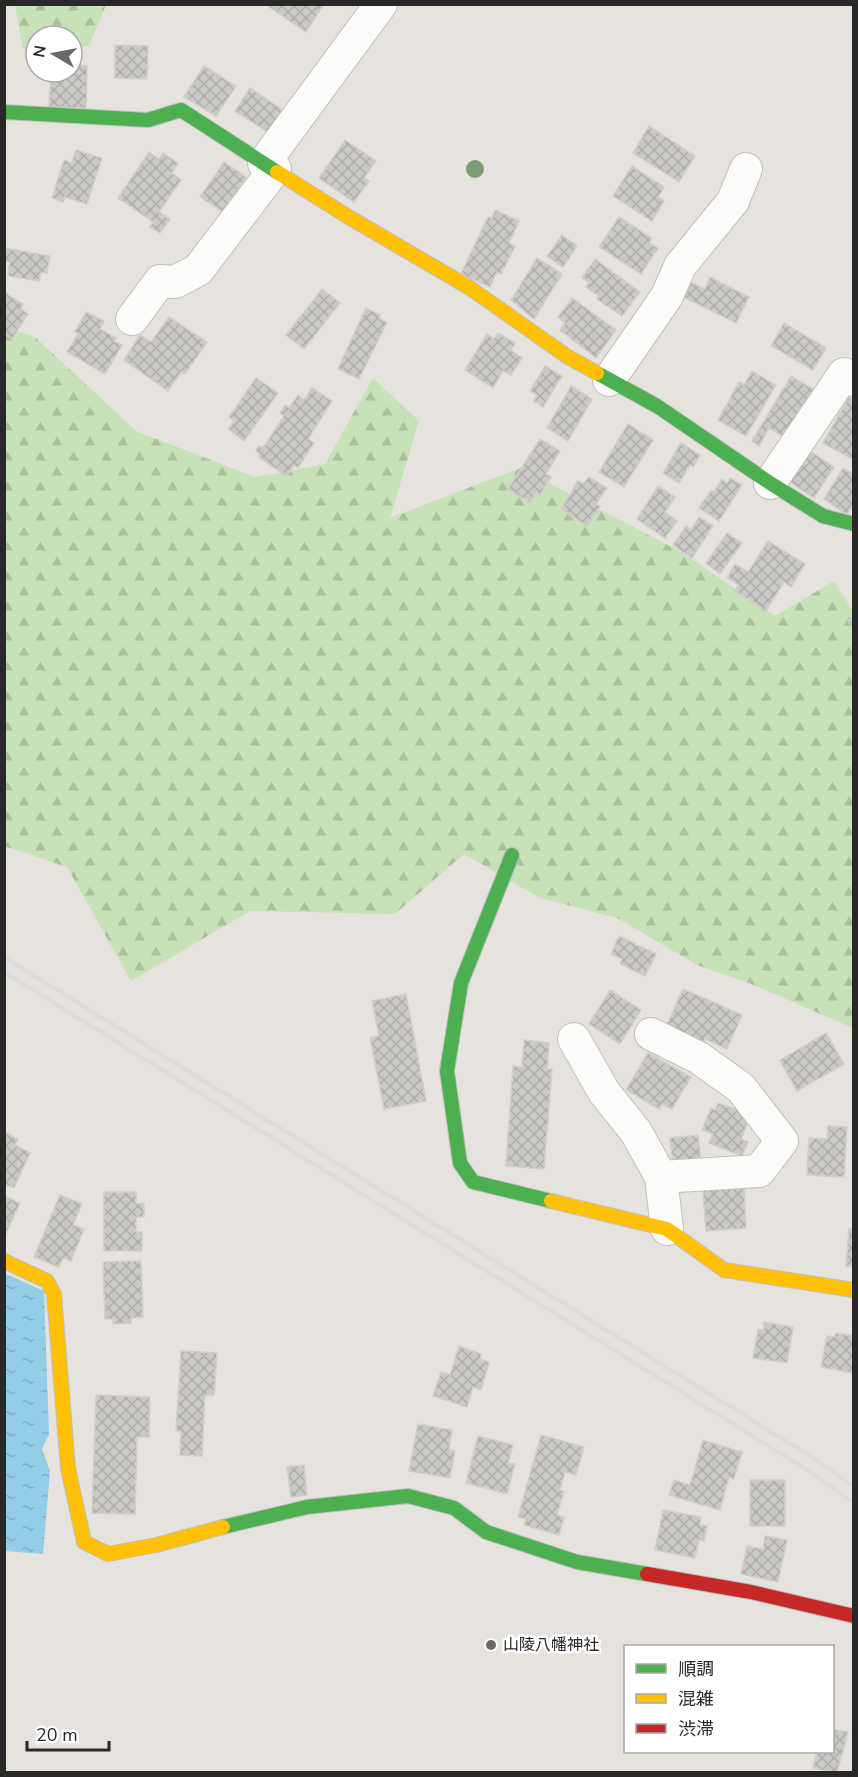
<svg xmlns="http://www.w3.org/2000/svg" width="858" height="1777" viewBox="0 0 858 1777" font-family="'Nunito Sans','Noto Sans JP',sans-serif">
<style>
.forest{fill:url(#forest-firs)}
.water{fill:url(#water-ripples)}
.building{fill:url(#building-cross-hatch);stroke:#d1cfca;stroke-width:1.5}
.lines{fill:none;stroke-linecap:round;stroke-linejoin:round}
.street-casing{stroke:#c0bfbf;stroke-width:34}
.fast-casing{stroke:#c0bfbf;stroke-width:16}
.slow-casing{stroke:#c0bfbf;stroke-width:16}
.jam-casing{stroke:#c0bfbf;stroke-width:16}
.street{stroke:#fbfbfa;stroke-width:32}
.fast{stroke:#4caf50;stroke-width:14}
.slow{stroke:#ffc107;stroke-width:14}
.jam{stroke:#c62828;stroke-width:14}
.rail{stroke:#dddcdd;stroke-width:4.5}
.tree{fill:#7d9c73}
.poi-dot{fill:#6a6968;stroke:#fff;stroke-width:2}
.labels{text-anchor:middle;dominant-baseline:central;stroke-width:5;stroke-linejoin:round;paint-order:stroke}
.poi-label{font-size:16px;fill:#282828;stroke:#fff;text-anchor:start}
</style>
<defs>
<pattern id="forest-firs" width="22" height="20" patternUnits="userSpaceOnUse" patternTransform="scale(1.5)"><rect width="22" height="20" fill="#c7e1b8"/><path d="M5 1l3.5 6h-7zM16 11l3.5 6h-7z" fill="#abc19e"/></pattern>
<pattern id="water-ripples" width="26" height="14" patternUnits="userSpaceOnUse" patternTransform="scale(1.5)"><rect width="26" height="14" fill="#93cde6"/><path d="M2 4q2-2 4 0t4 0M15 11q2-2 4 0t4 0" fill="none" stroke="#7fb0c5"/></pattern>
<pattern id="building-cross-hatch" width="8" height="8" patternUnits="userSpaceOnUse" patternTransform="scale(1.5)"><rect width="8" height="8" fill="#cbc9c5"/><path d="M0 0l8 8M0 8l8-8" fill="none" stroke="#aeada9"/></pattern>
</defs>
<rect width="100%" height="100%" fill="#e6e3de"/>
<g class="forest">
<polygon points="15,5 15,4 106,5 89,46 72,49 72,36 36,36 36,52 23,48"/>
<polygon points="5,327 35,337 136,431 255,477 325,464 373,378 419,421 390,518 520,468 685,554 775,616 834,581 853,611 853,1028 749,983 697,965 617,918 540,898 464,854 395,914 250,911 131,981 67,867 7,847 5,849"/>
</g>
<polygon class="water" points="4,1273 44,1291 49,1434 42,1449 50,1471 43,1554 5,1551"/>
<g class="building">
<polygon points="265,4 324,4 306,32"/>
<polygon points="115,45 148,46 147,79 115,78"/>
<polygon points="72,65 87,66 86,108 49,107 51,72 72,72"/>
<polygon points="204,66 236,86 216,116 184,97"/>
<polygon points="250,88 284,111 269,133 235,111"/>
<polygon points="649,126 695,156 679,182 633,153"/>
<polygon points="345,140 376,161 364,178 369,181 354,202 319,178"/>
<polygon points="76,150 102,158 87,204 65,197 63,202 52,198 64,160 72,163"/>
<polygon points="149,152 159,159 163,153 178,163 172,173 181,180 159,212 170,219 160,233 150,227 153,222 118,198"/>
<polygon points="224,162 246,177 223,212 200,197"/>
<polygon points="632,166 664,187 658,197 664,201 652,221 613,196"/>
<polygon points="495,210 519,221 509,243 515,246 501,274 497,272 490,287 461,274 488,217 492,218"/>
<polygon points="619,217 652,238 649,243 658,248 641,274 599,247"/>
<polygon points="562,235 577,246 563,267 547,256"/>
<polygon points="5,248 50,256 47,273 41,272 39,281 8,276 10,262 4,261"/>
<polygon points="537,258 562,274 534,319 511,300"/>
<polygon points="595,259 640,292 622,316 597,299 599,296 586,287 589,282 582,278"/>
<polygon points="710,277 749,297 736,323 683,297 690,282 705,289"/>
<polygon points="322,289 340,303 304,349 286,335"/>
<polygon points="4,292 23,304 21,309 28,314 12,339 4,334"/>
<polygon points="572,298 616,330 596,358 560,330 565,323 558,317"/>
<polygon points="366,308 380,315 379,318 387,322 359,379 338,369"/>
<polygon points="86,312 104,321 100,329 116,338 114,341 122,345 105,374 67,352 78,334 75,332"/>
<polygon points="169,317 207,342 185,374 181,372 168,391 124,360 140,335 151,342"/>
<polygon points="784,323 826,348 813,370 771,346"/>
<polygon points="498,333 515,343 511,350 522,358 511,375 503,371 493,388 465,370 487,334 494,339"/>
<polygon points="545,366 562,376 543,407 534,401 537,395 530,391"/>
<polygon points="752,371 776,385 746,436 718,420 739,382 744,385"/>
<polygon points="791,376 816,391 787,439 769,428 759,446 752,441"/>
<polygon points="256,378 278,393 244,441 228,429 234,421 229,417"/>
<polygon points="571,386 592,399 568,441 547,428"/>
<polygon points="312,388 332,401 308,439 314,443 298,468 294,465 287,476 258,457 260,454 256,451 259,446 263,448 284,416 280,413 285,405 289,408 298,395 304,400"/>
<polygon points="849,397 854,400 854,460 823,443"/>
<polygon points="628,424 653,440 624,487 599,472"/>
<polygon points="540,439 560,451 546,474 551,477 540,495 536,492 530,503 508,489"/>
<polygon points="681,443 700,455 693,467 690,465 679,483 663,473"/>
<polygon points="807,449 834,467 814,498 787,480"/>
<polygon points="843,468 854,474 854,503 847,515 824,499"/>
<polygon points="589,477 607,488 596,504 600,506 587,526 561,509 578,481 583,484"/>
<polygon points="730,478 742,485 719,521 699,508 711,490 714,492 722,479 727,483"/>
<polygon points="658,486 675,497 665,512 677,521 665,538 637,519"/>
<polygon points="699,517 713,526 692,558 673,545 686,526 691,530"/>
<polygon points="727,533 742,543 720,574 706,563"/>
<polygon points="768,541 805,564 791,587 784,582 766,611 735,591 739,585 727,578 735,564 748,572"/>
<polygon points="854,616 854,629 848,621"/>
<polygon points="619,936 656,954 645,976 620,964 622,959 611,954"/>
<polygon points="683,989 742,1015 727,1049 705,1039 702,1046 665,1029"/>
<polygon points="610,990 641,1010 620,1044 589,1024"/>
<polygon points="406,994 426,1101 384,1109 370,1038 379,1036 372,1001"/>
<polygon points="826,1033 844,1064 797,1091 780,1060"/>
<polygon points="524,1040 549,1043 547,1069 552,1069 544,1169 506,1166 513,1066 522,1067"/>
<polygon points="648,1053 691,1077 672,1109 662,1104 659,1109 626,1090"/>
<polygon points="718,1103 751,1115 741,1139 748,1142 742,1156 709,1143 713,1134 702,1130 711,1108 715,1110"/>
<polygon points="828,1126 847,1127 844,1177 807,1175 809,1138 827,1139"/>
<polygon points="4,1132 18,1139 15,1145 30,1153 14,1188 4,1184"/>
<polygon points="698,1135 701,1161 673,1164 670,1138"/>
<polygon points="744,1188 746,1228 706,1231 703,1190"/>
<polygon points="104,1192 136,1192 136,1204 144,1203 144,1217 136,1217 136,1232 142,1232 142,1251 104,1251"/>
<polygon points="60,1195 82,1204 73,1225 84,1229 71,1261 63,1258 59,1267 34,1257"/>
<polygon points="4,1196 20,1203 4,1238"/>
<polygon points="854,1216 854,1266 846,1266 849,1229 853,1229"/>
<polygon points="141,1261 143,1317 131,1318 131,1323 113,1324 113,1319 105,1319 103,1262"/>
<polygon points="764,1322 793,1327 787,1363 753,1358 758,1329 764,1330"/>
<polygon points="836,1333 854,1336 853,1373 821,1367 827,1336 835,1337"/>
<polygon points="459,1346 481,1354 480,1359 489,1362 481,1390 473,1387 467,1407 433,1396 441,1372 450,1375"/>
<polygon points="181,1351 217,1353 214,1395 205,1395 202,1456 180,1455 181,1431 176,1431"/>
<polygon points="96,1395 150,1397 149,1437 137,1437 135,1514 92,1513"/>
<polygon points="418,1424 452,1430 449,1449 455,1451 450,1478 409,1471"/>
<polygon points="541,1435 584,1447 576,1475 565,1472 560,1490 564,1491 557,1515 564,1517 559,1535 524,1525 526,1519 518,1517"/>
<polygon points="478,1436 513,1445 508,1463 515,1464 507,1494 466,1483"/>
<polygon points="703,1440 742,1452 734,1479 729,1477 720,1510 669,1495 674,1480 690,1485"/>
<polygon points="304,1465 307,1495 291,1497 287,1467"/>
<rect x="750" y="1480" width="35" height="46"/>
<polygon points="663,1510 701,1517 700,1525 707,1526 704,1541 699,1540 695,1558 655,1550"/>
<polygon points="765,1536 787,1540 778,1582 741,1574 747,1546 763,1549"/>
<polygon points="832,1729 848,1732 837,1772 830,1772 813,1768 817,1752 832,1752"/>
</g>
<g class="lines">
<defs>
<g id="street">
<polyline points="264,163 381,4"/>
<polyline points="132,319 160,281 175,282 198,270 275,169"/>
<polyline points="609,380 667,296 680,266 733,201 746,169"/>
<polyline points="770,483 844,374 854,380"/>
<polyline points="651,1034 699,1058 741,1088 782,1141 759,1171 661,1177"/>
<polyline points="574,1039 604,1092 636,1132 661,1177 667,1229"/>
</g>
<g id="fast">
<polyline points="4,112 148,120 181,110 277,172"/>
<polyline points="597,373 657,406 770,483 823,516 854,524"/>
<polyline points="512,855 461,983 447,1071 460,1163 473,1182 551,1201"/>
<polyline points="223,1527 307,1507 408,1496 454,1508 486,1532 577,1562 647,1574"/>
</g>
<g id="slow">
<polyline points="277,172 347,216 470,288 568,357 597,373"/>
<polyline points="551,1201 667,1229 724,1270 854,1290"/>
<polyline points="4,1261 47,1281 54,1294 68,1468 84,1542 108,1554 156,1545 223,1527"/>
</g>
<polyline id="jam" points="647,1574 751,1592 854,1616"/>
</defs>
<use href="#street" class="street-casing"/>
<use href="#fast" class="fast-casing"/>
<use href="#slow" class="slow-casing"/>
<use href="#jam" class="jam-casing"/>
<use href="#street" class="street"/>
<use href="#fast" class="fast"/>
<use href="#slow" class="slow"/>
<use href="#jam" class="jam"/>
<g class="rail">
<polyline points="4,957 810,1456 854,1487"/>
<polyline points="4,972 801,1466 854,1503"/>
</g>
</g>
<circle class="tree" cx="475" cy="169" r="9"/>
<circle class="poi-dot" cx="491" cy="1645" r="6"/>
<g class="labels">
<g class="poi-label">
<text x="503" y="1645">山陵八幡神社</text>
</g>
</g>
<rect width="858" height="1777" fill="none" stroke="#282828" stroke-width="12"/>
<rect x="624" y="1645" width="210" height="108" fill="#ffffff" stroke="#a9a9a9" stroke-width="1.5"/>
<rect x="636" y="1664" width="30" height="9" fill="#4caf50" stroke="#a9a9a9" stroke-width="1.5"/>
<text x="678" y="1675" font-size="18" fill="#282828">順調</text>
<rect x="636" y="1694" width="30" height="9" fill="#ffc107" stroke="#a9a9a9" stroke-width="1.5"/>
<text x="678" y="1705" font-size="18" fill="#282828">混雑</text>
<rect x="636" y="1724" width="30" height="9" fill="#c62828" stroke="#a9a9a9" stroke-width="1.5"/>
<text x="678" y="1735" font-size="18" fill="#282828">渋滞</text>
<g transform="translate(54 54) rotate(280)"><circle r="28" fill="#ffffff" stroke="#a9a9a9" stroke-width="1.5"/>
<path d="M0-4.5L10 22L0 15L-10 22Z" fill="#6a6968"/>
<text y="-9" font-size="16" font-weight="bold" text-anchor="middle" fill="#282828">N</text>
</g>
<path d="M27 1741v9h82v-9" fill="none" stroke="#282828" stroke-width="3"/>
<text x="36" y="1741" font-size="18" fill="#282828" stroke="#ffffff" stroke-width="4.5" paint-order="stroke">20 m</text>
</svg>
